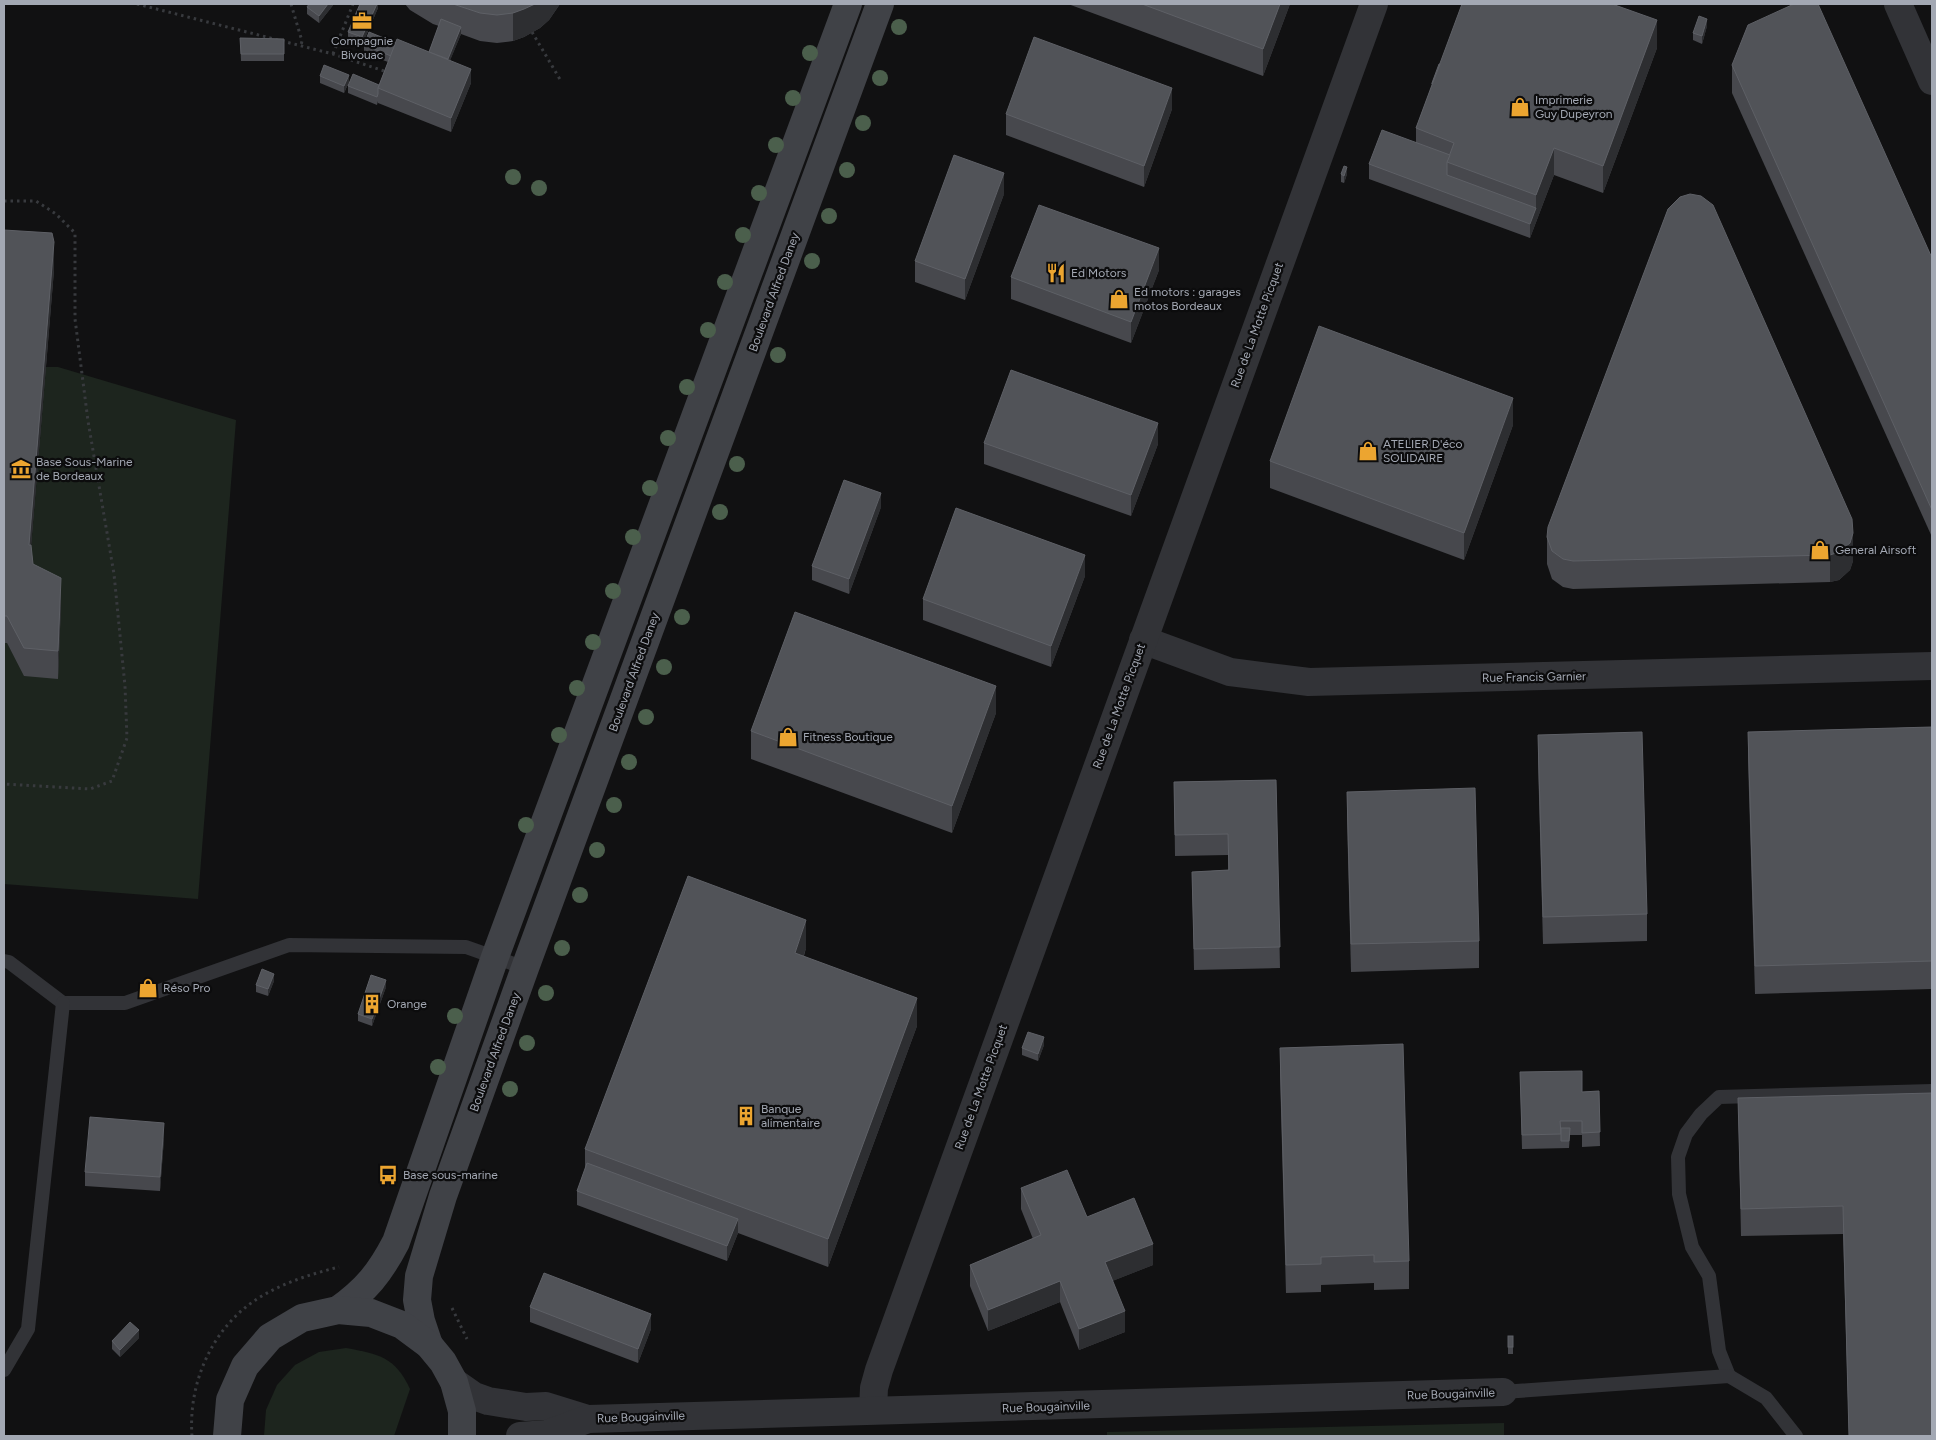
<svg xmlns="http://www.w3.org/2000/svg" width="1936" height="1440" viewBox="0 0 1936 1440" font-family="Figtree,sans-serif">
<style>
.green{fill:#1d251e}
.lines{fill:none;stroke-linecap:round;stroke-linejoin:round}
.path{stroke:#383a3e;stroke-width:3;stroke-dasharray:2.5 4;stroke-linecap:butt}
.service{stroke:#323337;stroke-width:14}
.minor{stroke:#323337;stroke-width:28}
.secondary{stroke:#404247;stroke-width:28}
.tree{fill:#4b5f4c}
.wall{fill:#47484d}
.shaded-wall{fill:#2d2e31}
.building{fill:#515358;stroke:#5e6066}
.labels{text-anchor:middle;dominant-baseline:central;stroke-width:4.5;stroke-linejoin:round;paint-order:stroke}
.poi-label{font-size:12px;fill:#a3a8b3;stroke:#0c0c0d;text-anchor:start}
.street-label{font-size:12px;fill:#a3a8b3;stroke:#0c0c0d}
</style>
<rect width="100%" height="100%" fill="#111112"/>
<g class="green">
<polygon points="46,367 58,367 236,420 198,899 4,884 4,643 7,643 25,675 29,572"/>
<path d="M 346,1348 C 379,1354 395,1357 410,1389 L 394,1436 L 264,1436 L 266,1410 L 277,1385 L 295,1365 L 319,1352 Z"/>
<polygon points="1504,1423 1504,1436 1107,1436 1107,1432"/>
</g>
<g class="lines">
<g class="path">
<polyline points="137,4 333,54 387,72"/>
<polyline points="291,4 302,41 301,45"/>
<polyline points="532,32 561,81"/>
<polyline points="333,54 353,4"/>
<polyline points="4,201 36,201 56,214 75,233 75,319 88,421 114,574 125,686 127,738 112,781 90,789 4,784"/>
<polyline points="452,1308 467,1339"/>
<path d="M 192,1436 C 188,1383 212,1328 257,1299 C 282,1283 311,1274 339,1267"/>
</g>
<g class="service">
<polyline points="4,961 9,962 63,1003 125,1003 289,945 466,947 525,968"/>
<polyline points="4,1370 28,1329 63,1003"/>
<polyline points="1729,1376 1719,1351 1709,1276 1692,1247 1679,1194 1678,1157 1686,1134 1701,1114 1719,1097 1932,1091"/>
<polyline points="1503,1392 1729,1376 1766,1398 1796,1436"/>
</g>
<g class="minor">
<polyline points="1898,4 1932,81"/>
<polyline points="1143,640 1230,672 1309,682 1932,666"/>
<polyline points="454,1382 474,1396 488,1401 526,1407 546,1406 588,1419"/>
<polyline points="873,1410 874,1388 879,1370 1374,4"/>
<path d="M 520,1436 L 547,1434 L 588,1419 C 893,1410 1198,1402 1503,1392"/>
</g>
<g class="secondary">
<path d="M 338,1310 C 366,1290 380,1273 396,1242 L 495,957 L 848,4"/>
<polyline points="429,1345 421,1321 417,1300 419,1276 443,1196 525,968 880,4"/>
<polyline points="227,1436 230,1400 245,1366 270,1337 302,1318 338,1310 371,1313 402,1325 429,1345 443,1362 454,1382 462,1411 462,1436"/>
</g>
</g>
<g class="tree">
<circle cx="899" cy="27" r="8"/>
<circle cx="810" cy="53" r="8"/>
<circle cx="880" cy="78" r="8"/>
<circle cx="793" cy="98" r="8"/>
<circle cx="863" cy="123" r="8"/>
<circle cx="776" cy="145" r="8"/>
<circle cx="847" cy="170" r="8"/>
<circle cx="513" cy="177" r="8"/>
<circle cx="539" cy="188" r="8"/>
<circle cx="759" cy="193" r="8"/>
<circle cx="829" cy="216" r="8"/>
<circle cx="743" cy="235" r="8"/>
<circle cx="812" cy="261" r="8"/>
<circle cx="725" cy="282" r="8"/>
<circle cx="708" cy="330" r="8"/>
<circle cx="778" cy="355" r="8"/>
<circle cx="687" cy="387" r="8"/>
<circle cx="668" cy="438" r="8"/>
<circle cx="737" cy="464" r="8"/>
<circle cx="650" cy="488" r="8"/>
<circle cx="720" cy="512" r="8"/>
<circle cx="633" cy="537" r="8"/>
<circle cx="613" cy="591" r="8"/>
<circle cx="682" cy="617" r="8"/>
<circle cx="593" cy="642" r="8"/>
<circle cx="664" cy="667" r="8"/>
<circle cx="577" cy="688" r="8"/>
<circle cx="646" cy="717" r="8"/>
<circle cx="559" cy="735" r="8"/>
<circle cx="629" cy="762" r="8"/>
<circle cx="614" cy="805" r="8"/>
<circle cx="526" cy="825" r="8"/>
<circle cx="597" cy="850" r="8"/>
<circle cx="580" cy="895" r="8"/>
<circle cx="562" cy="948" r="8"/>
<circle cx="546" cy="993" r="8"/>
<circle cx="455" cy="1016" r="8"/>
<circle cx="527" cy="1043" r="8"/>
<circle cx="438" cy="1067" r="8"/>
<circle cx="510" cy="1089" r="8"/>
</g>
<g class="wall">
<polygon points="334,4 319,23 307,14 307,7"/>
<polygon points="378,4 378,8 362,45 348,39 348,32"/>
<polygon points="405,4 560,4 549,20 540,28 524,37 513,41 497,43 480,41 461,34 450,60 471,83 451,132 378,103 378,101 377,105 348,93 348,86 379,85 388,62 364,53 364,45 396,43 429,52 439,26 433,24 410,10"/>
<polygon points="1068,4 1290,4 1263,76"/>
<polygon points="1614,4 1657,48 1603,193 1554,175 1530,238 1369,179 1369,164 1416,142 1416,128 1440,64"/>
<polygon points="1707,26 1702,44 1693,40 1693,33"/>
<polygon points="240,38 284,39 284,61 241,61"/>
<polygon points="1732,65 1932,258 1932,537 1732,93"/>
<polygon points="320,76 349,82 344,93 320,83"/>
<polygon points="1172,109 1144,187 1006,135 1006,114"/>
<polygon points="1341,174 1347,174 1344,183 1341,182"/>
<polygon points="1004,194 965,300 915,282 915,261"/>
<polygon points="1668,209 1853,561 1850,570 1839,580 1830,582 1573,589 1563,587 1552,579 1547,564 1547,537"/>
<polygon points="4,230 54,270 31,546 33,564 61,605 58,679 24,676 7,643 4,643"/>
<polygon points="1159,270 1131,343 1011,299 1011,277"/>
<polygon points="1513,425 1464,560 1270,488 1270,461"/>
<polygon points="984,443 1158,444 1131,516 984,464"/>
<polygon points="881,507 849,594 812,580 812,566"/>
<polygon points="1085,576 1051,667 923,620 923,599"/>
<polygon points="996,713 952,833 751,759 751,731"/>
<polygon points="1932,727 1932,989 1755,994 1748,760 1748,732"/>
<polygon points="1538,735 1647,914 1647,941 1543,944 1538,762"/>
<polygon points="1276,780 1280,968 1194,970 1192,872 1228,870 1228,855 1175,856 1174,782"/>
<polygon points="1347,792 1479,941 1479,968 1351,972 1347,819"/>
<polygon points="806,948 804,956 917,1026 828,1267 738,1233 727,1261 577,1205 577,1191 585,1170 585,1149"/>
<polygon points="274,981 268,996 256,992 256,985"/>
<polygon points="386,987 372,1026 358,1021 358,1014"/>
<polygon points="1044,1045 1038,1061 1022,1055 1022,1048"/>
<polygon points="1280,1048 1409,1261 1409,1289 1374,1290 1374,1283 1321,1285 1321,1292 1286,1293 1280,1075"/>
<polygon points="1520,1072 1582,1092 1599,1091 1600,1146 1582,1147 1582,1135 1570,1135 1569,1148 1522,1149"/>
<polygon points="1932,1093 1932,1436 1849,1436 1843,1234 1741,1236 1738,1098"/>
<polygon points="164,1138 160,1191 85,1186 85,1172"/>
<polygon points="1021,1188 1087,1217 1153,1265 1112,1281 1125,1332 1079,1350 1060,1302 988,1331 970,1286 970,1265 1033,1239 1021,1209"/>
<polygon points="530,1307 651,1329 638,1363 530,1322"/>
<rect x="1508" y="1336" width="5" height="18"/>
<polygon points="139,1338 120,1357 112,1349 112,1341"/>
</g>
<g class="shaded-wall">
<polygon points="328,4 334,4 319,23 319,16"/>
<polygon points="377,4 378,4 378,8 362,45 362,37"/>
<polygon points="535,4 560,4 549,20 540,28 524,37 513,41 513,13"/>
<polygon points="1280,4 1290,4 1263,76 1263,49"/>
<polygon points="1707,19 1707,26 1702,44 1702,36"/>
<polygon points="1657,20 1657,48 1603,193 1603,166"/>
<polygon points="461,27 461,34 445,73 445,66"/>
<polygon points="471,69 471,83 451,132 451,118"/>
<polygon points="349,75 349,82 344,93 344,86"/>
<polygon points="1172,88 1172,109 1144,187 1144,166"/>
<polygon points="1554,148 1554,175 1530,238 1530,224 1536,208 1536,195"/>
<polygon points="1347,167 1347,174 1344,183 1344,176"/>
<polygon points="1004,173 1004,194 965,300 965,279"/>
<polygon points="54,242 54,270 29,572 29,545"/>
<polygon points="1159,248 1159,270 1131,343 1131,322"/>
<polygon points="1513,398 1513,425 1464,560 1464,533"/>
<polygon points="1158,423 1158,444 1131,516 1131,495"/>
<polygon points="881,493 881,507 849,594 849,579"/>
<polygon points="1853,533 1853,561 1850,570 1839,580 1830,582 1830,555"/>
<polygon points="1085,555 1085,576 1051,667 1051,646"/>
<polygon points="61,578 61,605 58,679 58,651"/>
<polygon points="996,686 996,713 952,833 952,806"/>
<polygon points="806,920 806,948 795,980 795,953"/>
<polygon points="274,974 274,981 268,996 268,989"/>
<polygon points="386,980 386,987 372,1026 372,1019"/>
<polygon points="917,998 917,1026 828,1267 828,1239"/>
<polygon points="1044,1037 1044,1045 1038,1061 1038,1054"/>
<polygon points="164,1123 164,1138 160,1191 160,1177"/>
<polygon points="738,1219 738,1233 727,1261 727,1246"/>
<polygon points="1153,1244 1153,1265 1105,1284 1105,1262"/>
<polygon points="1060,1281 1060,1302 988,1331 988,1310"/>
<polygon points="1125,1311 1125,1332 1079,1350 1079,1329"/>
<polygon points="651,1314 651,1329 638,1363 638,1349"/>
<polygon points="139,1330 139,1338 120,1357 120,1350"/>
</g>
<g class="building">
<polygon points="309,4 328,4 319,16 307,7"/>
<polygon points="360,4 377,4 362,37 348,32"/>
<polygon points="453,4 535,4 524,9 513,13 497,15 480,13"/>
<polygon points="1142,4 1280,4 1263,49"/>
<polygon points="1462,4 1612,4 1657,20 1603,166 1554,148 1536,195 1447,162 1454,143 1416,128"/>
<polygon points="1794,4 1818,4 1932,258 1932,510 1732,65 1748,25"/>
<polygon points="1699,16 1707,19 1702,36 1693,33"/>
<polygon points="441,19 461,27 448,59 429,52"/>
<polygon points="369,32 396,43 391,56 364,45"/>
<polygon points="1034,37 1172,88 1144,166 1006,114"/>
<polygon points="240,38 284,39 284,54 241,54"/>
<polygon points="397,39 471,69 451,118 378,88"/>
<polygon points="1439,64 1440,64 1432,84 1432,83"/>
<polygon points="324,65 349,75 344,86 320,76"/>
<polygon points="353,74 379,85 378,88 378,94 377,97 348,86"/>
<polygon points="1382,130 1450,155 1447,162 1447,175 1536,208 1530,224 1369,164"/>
<polygon points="954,155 1004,173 965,279 915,261"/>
<polygon points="1344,166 1347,167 1344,176 1341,174"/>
<polygon points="1690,194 1701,196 1713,205 1852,519 1853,533 1850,543 1839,552 1830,555 1573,561 1563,559 1552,551 1547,537 1548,527 1668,209 1680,197"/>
<polygon points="1039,205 1159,248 1131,322 1011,277"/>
<polygon points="4,230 52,233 54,242 29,545 31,545 33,564 61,578 58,651 24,648 7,616 4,616"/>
<polygon points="1319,326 1513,398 1464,533 1270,461"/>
<polygon points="1011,370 1158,423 1131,495 984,443"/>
<polygon points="844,480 881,493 849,579 812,566"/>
<polygon points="956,508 1085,555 1051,646 923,599"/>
<polygon points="795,612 996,686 952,806 751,731"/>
<polygon points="1932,727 1932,961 1755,966 1748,732"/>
<polygon points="1642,732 1647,914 1543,917 1538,735"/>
<polygon points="1276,780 1280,947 1194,949 1192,872 1229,870 1228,834 1175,835 1174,782"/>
<polygon points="1475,788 1479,941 1351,944 1347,792"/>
<polygon points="688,876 806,920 795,953 917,998 828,1239 585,1149"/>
<polygon points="262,969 274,974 268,989 256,985"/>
<polygon points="371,975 386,980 372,1019 358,1014"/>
<polygon points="1028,1032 1044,1037 1038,1054 1022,1048"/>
<polygon points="1403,1044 1409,1261 1374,1262 1374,1255 1321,1257 1321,1264 1286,1265 1280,1048"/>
<polygon points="1582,1071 1582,1092 1599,1091 1600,1132 1582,1133 1582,1121 1560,1121 1561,1134 1522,1135 1520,1072"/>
<polygon points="1932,1093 1932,1436 1849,1436 1843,1206 1741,1209 1738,1098"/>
<polygon points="90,1117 164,1123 160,1177 85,1172"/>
<polygon points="1561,1128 1570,1128 1569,1141 1561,1141"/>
<polygon points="587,1163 738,1219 727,1246 577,1191"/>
<polygon points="1067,1170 1087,1217 1134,1198 1153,1244 1105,1262 1125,1311 1079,1329 1060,1281 988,1310 970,1265 1041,1235 1021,1188"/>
<polygon points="544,1273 651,1314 638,1349 530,1307"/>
<polygon points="130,1322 139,1330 120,1350 112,1341"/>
<rect x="1508" y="1336" width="5" height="11"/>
</g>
<defs>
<symbol id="office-bare" viewBox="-9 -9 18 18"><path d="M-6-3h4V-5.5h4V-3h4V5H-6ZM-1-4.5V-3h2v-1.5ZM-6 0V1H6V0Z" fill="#eca530" stroke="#0c0c0d" stroke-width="2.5" paint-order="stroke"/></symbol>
<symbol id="shop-bare" viewBox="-9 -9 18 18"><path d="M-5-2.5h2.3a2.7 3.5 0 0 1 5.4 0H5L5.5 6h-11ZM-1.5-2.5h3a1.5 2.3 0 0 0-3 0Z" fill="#eca530" stroke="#0c0c0d" stroke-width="2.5" paint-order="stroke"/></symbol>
<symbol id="restaurant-bare" viewBox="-9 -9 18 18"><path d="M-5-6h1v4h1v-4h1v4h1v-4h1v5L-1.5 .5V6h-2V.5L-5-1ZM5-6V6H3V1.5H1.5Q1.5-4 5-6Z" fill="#eca530" stroke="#0c0c0d" stroke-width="2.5" paint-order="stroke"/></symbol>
<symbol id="museum-bare" viewBox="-9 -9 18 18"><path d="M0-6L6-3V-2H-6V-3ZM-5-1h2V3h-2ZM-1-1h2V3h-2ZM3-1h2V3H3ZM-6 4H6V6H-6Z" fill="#eca530" stroke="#0c0c0d" stroke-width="2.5" paint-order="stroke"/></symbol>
<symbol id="building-bare" viewBox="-9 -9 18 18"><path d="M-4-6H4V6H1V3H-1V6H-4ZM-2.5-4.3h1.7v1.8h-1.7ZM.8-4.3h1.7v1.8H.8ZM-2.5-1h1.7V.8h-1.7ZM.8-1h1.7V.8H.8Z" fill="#eca530" stroke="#0c0c0d" stroke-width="2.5" paint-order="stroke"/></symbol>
<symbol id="bus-bare" viewBox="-9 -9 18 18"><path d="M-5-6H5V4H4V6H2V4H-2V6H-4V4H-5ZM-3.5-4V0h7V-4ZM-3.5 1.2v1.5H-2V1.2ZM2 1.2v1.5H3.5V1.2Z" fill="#eca530" stroke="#0c0c0d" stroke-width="2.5" paint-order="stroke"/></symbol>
</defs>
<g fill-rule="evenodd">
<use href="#office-bare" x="348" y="7" width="28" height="28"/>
<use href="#shop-bare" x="1506" y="93" width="28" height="28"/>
<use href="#restaurant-bare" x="1042" y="259" width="28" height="28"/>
<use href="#shop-bare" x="1105" y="285" width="28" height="28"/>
<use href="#shop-bare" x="1354" y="437" width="28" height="28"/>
<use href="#museum-bare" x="7" y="455" width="28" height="28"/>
<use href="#shop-bare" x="1806" y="536" width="28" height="28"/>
<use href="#shop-bare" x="774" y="723" width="28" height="28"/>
<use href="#shop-bare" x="134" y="974" width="28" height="28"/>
<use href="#building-bare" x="358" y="990" width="28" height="28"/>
<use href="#building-bare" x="732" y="1102" width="28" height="28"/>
<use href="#bus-bare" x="374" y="1161" width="28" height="28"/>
</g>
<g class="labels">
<g class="poi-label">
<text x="362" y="41" text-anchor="middle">Compagnie<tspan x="362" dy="14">Bivouac</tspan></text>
<text x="1535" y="100">Imprimerie<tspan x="1535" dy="14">Guy Dupeyron</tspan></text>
<text x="1071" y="273">Ed Motors</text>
<text x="1134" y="292">Ed motors : garages<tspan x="1134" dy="14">motos Bordeaux</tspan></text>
<text x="1383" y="444">ATELIER D'éco<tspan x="1383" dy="14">SOLIDAIRE</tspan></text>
<text x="36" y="462">Base Sous-Marine<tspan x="36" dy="14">de Bordeaux</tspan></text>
<text x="1835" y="550">General Airsoft</text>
<text x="803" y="737">Fitness Boutique</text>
<text x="163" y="988">Réso Pro</text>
<text x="387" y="1004">Orange</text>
<text x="761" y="1109">Banque<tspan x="761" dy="14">alimentaire</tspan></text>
<text x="403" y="1175">Base sous-marine</text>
</g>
<g class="street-label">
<text transform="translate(774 292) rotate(-70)">Boulevard Alfred Daney</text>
<text transform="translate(1257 325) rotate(-70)">Rue de La Motte Picquet</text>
<text transform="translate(634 672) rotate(-70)">Boulevard Alfred Daney</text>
<text transform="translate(1534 677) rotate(-1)">Rue Francis Garnier</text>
<text transform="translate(1119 706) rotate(-70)">Rue de La Motte Picquet</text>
<text transform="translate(495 1052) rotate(-70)">Boulevard Alfred Daney</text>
<text transform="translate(981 1087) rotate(-70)">Rue de La Motte Picquet</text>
<text transform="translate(1451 1394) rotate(-2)">Rue Bougainville</text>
<text transform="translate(1046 1407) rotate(-2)">Rue Bougainville</text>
<text transform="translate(641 1417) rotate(-2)">Rue Bougainville</text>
</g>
</g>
<rect width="1936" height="1440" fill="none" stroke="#a3a8b3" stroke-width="10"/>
</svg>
